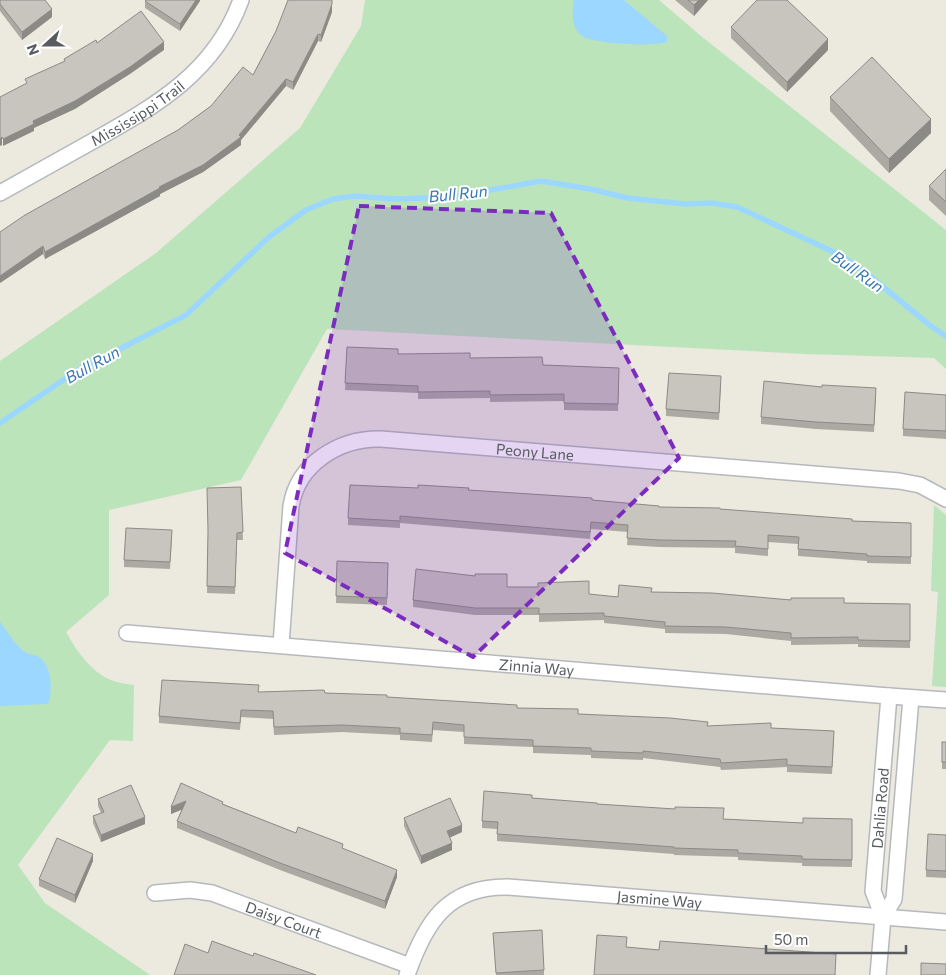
<svg xmlns="http://www.w3.org/2000/svg" width="946" height="975" viewBox="0 0 946 975" font-family="Commissioner,sans-serif">
<style>
.green{fill:#bce4bb}
.water{fill:#9cd7ff}
.lines{fill:none;stroke-linecap:round;stroke-linejoin:round}
.stream{stroke:#9cd7ff;stroke-width:5.5}
.minor-casing{stroke:#b5b8bd;stroke-width:18}
.minor{stroke:#fff;stroke-width:15}
.wall{fill:#aca9a3}
.shaded-wall{fill:#8c8a85}
.building{fill:#c8c5be;stroke:#8c8a85}
.marked{fill:#7b2cbf;fill-opacity:0.2;stroke:#7b2cbf;stroke-width:4;stroke-dasharray:10 6;stroke-linejoin:round}
.labels{text-anchor:middle;dominant-baseline:central;stroke-width:4;stroke-linejoin:round;paint-order:stroke}
.street-label{font-size:15px;fill:#585c61;stroke:#fff}
.water-label{font-size:16px;font-style:italic;fill:#3a78b1;stroke:#fff}
</style>
<rect width="100%" height="100%" fill="#ece9df"/>
<g class="green">
<path d="M 365,0 L 659,0 L 701,36 L 946,230 L 946,369 L 934,358 L 806,354 L 327,329 L 241,480 L 109,510 L 109,595 L 66,632 C 77,651 90,671 111,680 C 118,683 127,684 134,685 L 133,741 L 110,740 L 18,865 L 45,903 L 150,975 L 0,975 L 0,361 L 156,253 L 300,128 L 361,26 Z"/>
<polygon points="934,505 946,515 946,687 932,686 938,592 931,591"/>
</g>
<g class="water">
<path d="M 574,0 L 624,0 L 667,36 L 667,42 C 653,47 594,44 582,36 C 571,28 572,12 574,0 Z"/>
<path d="M 0,622 C 8,632 14,644 25,652 C 29,655 35,654 39,657 C 52,665 53,692 48,704 L 0,706 Z"/>
</g>
<g class="lines">
<polyline class="stream" points="0,423 75,372 186,315 269,237 306,210 333,199 354,196 395,199 452,197 541,181 590,189 628,198 685,204 712,203 737,207 840,255 865,272 932,327 946,336"/>
<defs>
<g id="minor">
<path id="s1" d="M 0,193 C 31,176 62,158 93,141 C 157,105 215,72 241,0"/>
<path id="s2" d="M 127,633 L 889,696 L 946,700"/>
<path id="s3" d="M 281,645 L 291,506 C 298,463 340,438 381,439 L 899,481 L 920,485 L 946,499"/>
<path id="s4" d="M 155,893 L 190,890 L 212,893 L 410,966"/>
<path id="s5" d="M 883,917 L 873,891 L 889,696"/>
<path id="s6" d="M 407,975 C 425,923 447,886 508,887 L 946,922"/>
<polyline points="878,975 883,917 894,899 911,698"/>
</g>
</defs>
<use href="#minor" class="minor-casing"/>
<use href="#minor" class="minor"/>
</g>
<g class="wall">
<polygon points="0,0 52,17 22,40 0,11"/>
<polygon points="200,0 180,31 145,8 145,1"/>
<polygon points="675,0 708,0 694,16"/>
<polygon points="332,12 321,42 318,41 293,90 286,86 241,140 241,145 203,172 160,194 160,196 45,259 43,254 0,283 178,130 253,75 276,31"/>
<polygon points="731,27 828,50 787,92 731,38"/>
<polygon points="830,97 931,133 889,173 830,111"/>
<polygon points="946,169 946,216 929,200 929,186"/>
<polygon points="347,347 398,354 470,358 543,365 619,368 618,411 564,410 564,401 490,402 490,398 418,399 418,393 345,390"/>
<polygon points="721,384 719,420 666,416 666,409"/>
<polygon points="876,395 874,432 816,429 761,424 761,417"/>
<polygon points="946,395 946,439 903,436 903,429"/>
<polygon points="241,487 243,540 237,540 235,594 207,593 208,536"/>
<polygon points="418,488 468,490 592,500 659,507 720,509 852,521 911,523 911,564 867,563 867,561 798,556 798,544 768,542 768,556 735,553 735,548 659,547 627,545 628,532 591,529 590,539 400,523 400,528 348,525 348,518"/>
<polygon points="172,537 170,569 124,567 124,560"/>
<polygon points="337,561 388,563 387,605 336,603"/>
<polygon points="507,587 618,597 652,592 844,603 910,604 910,648 858,647 858,644 791,645 791,641 726,634 665,633 665,629 604,623 604,620 539,622 539,615 475,615 413,607 413,600"/>
<polygon points="259,692 325,693 517,708 708,726 771,728 834,739 832,774 787,772 787,767 721,770 720,767 643,758 643,760 591,758 591,755 533,753 533,747 464,744 464,732 433,730 432,742 400,740 400,735 342,732 274,735 273,719 241,717 240,730 159,723 159,716"/>
<polygon points="946,742 946,769 942,769 942,762"/>
<polygon points="532,798 597,804 723,819 803,823 852,819 852,867 802,866 802,863 738,860 738,857 674,855 674,854 497,841 497,829 482,828 482,821"/>
<polygon points="98,799 145,824 101,842 93,823 93,816 101,813 98,806"/>
<polygon points="223,804 296,833 343,849 397,877 385,909 280,870 177,828 177,821 182,809 171,814 171,807"/>
<polygon points="404,818 462,832 450,837 452,850 421,864 404,826"/>
<polygon points="946,835 946,878 926,877 926,870"/>
<polygon points="93,861 75,903 39,886 39,879"/>
<polygon points="493,933 544,970 544,975 496,975"/>
</g>
<g class="shaded-wall">
<polygon points="196,0 200,0 200,1 180,31 180,24"/>
<polygon points="699,0 708,0 694,16 694,5"/>
<polygon points="332,4 332,12 321,42 321,35"/>
<polygon points="52,9 52,17 22,40 22,32"/>
<polygon points="318,34 318,41 293,90 293,82"/>
<polygon points="828,39 828,50 787,92 787,82"/>
<polygon points="164,42 164,50 130,74 75,109 34,128 34,131 3,146 3,139"/>
<polygon points="286,79 286,86 241,140 241,145 203,172 160,194 160,196 45,259 45,252 159,187 239,135"/>
<polygon points="931,119 931,133 889,173 889,159"/>
<polygon points="2,137 2,145 0,146 0,139"/>
<polygon points="43,246 43,254 0,283 0,276"/>
<polygon points="186,801 186,808 171,814 171,807"/>
<polygon points="145,817 145,824 101,842 101,835"/>
<polygon points="462,825 462,832 447,839 447,831"/>
<polygon points="452,843 452,850 421,864 421,856"/>
<polygon points="93,854 93,861 75,903 75,895"/>
<polygon points="397,870 397,877 385,909 385,901"/>
</g>
<g class="building">
<polygon points="0,0 45,0 52,9 22,32 0,4"/>
<polygon points="146,0 196,0 180,24 145,1"/>
<polygon points="288,0 332,0 332,4 321,35 318,34 293,82 286,79 239,135 241,137 203,165 159,187 160,188 45,252 43,246 0,276 0,232 25,215 178,130 211,106 243,67 253,75 276,31"/>
<polygon points="688,0 699,0 694,5"/>
<polygon points="757,0 787,0 828,39 787,82 731,27"/>
<polygon points="141,11 164,42 130,67 75,101 33,121 34,124 3,139 2,137 0,139 0,97 27,83 25,79 65,61 64,59 96,40 97,43"/>
<polygon points="872,57 931,119 889,159 830,97"/>
<polygon points="946,169 946,202 929,186"/>
<polygon points="347,347 398,349 398,354 470,353 470,358 542,357 543,365 619,368 618,404 564,403 564,394 490,395 490,391 418,392 418,386 345,383"/>
<polygon points="669,373 721,376 719,413 666,409"/>
<polygon points="764,381 822,387 822,385 876,388 874,425 816,422 761,417"/>
<polygon points="905,392 946,395 946,431 903,429"/>
<polygon points="350,485 418,488 418,485 469,488 468,490 592,498 592,500 659,506 659,507 720,508 720,509 852,519 852,521 911,523 911,557 867,556 867,554 798,549 799,537 768,535 768,549 735,546 736,541 659,540 627,538 628,525 591,522 590,532 400,516 400,521 348,518"/>
<polygon points="241,487 243,532 237,533 235,587 207,586 208,531 207,488"/>
<polygon points="126,528 172,530 170,562 124,560"/>
<polygon points="337,561 388,563 387,598 336,596"/>
<polygon points="416,569 475,576 475,574 507,574 507,587 538,587 538,583 589,581 589,594 618,597 619,585 652,588 651,592 712,593 791,600 791,598 844,598 844,603 910,604 910,641 858,640 858,637 791,638 791,633 726,627 665,626 665,622 604,616 604,613 539,614 539,608 475,608 413,600"/>
<polygon points="162,680 259,685 258,692 324,690 325,693 387,695 387,697 517,705 517,708 578,709 578,714 670,718 708,722 707,726 771,723 771,728 834,731 832,767 787,765 787,759 721,763 720,759 643,751 643,753 591,751 591,748 533,746 533,740 464,737 464,725 433,722 432,735 400,733 400,728 342,725 274,727 273,711 241,710 240,723 159,716"/>
<rect x="942" y="742" width="4" height="20"/>
<polygon points="181,783 223,802 222,804 296,833 298,827 343,844 342,848 397,870 385,901 280,863 177,821 186,801 171,807"/>
<polygon points="131,785 145,817 101,835 93,816 104,812 98,799"/>
<polygon points="484,791 532,795 532,798 597,803 597,804 675,809 675,807 724,808 723,819 803,823 803,818 852,819 852,860 802,859 802,856 738,853 738,850 674,848 674,847 497,834 498,822 482,821"/>
<polygon points="450,798 462,825 447,831 452,843 421,856 404,818"/>
<polygon points="928,834 946,835 946,871 926,870"/>
<polygon points="57,838 93,854 75,895 39,879"/>
<polygon points="542,930 544,970 496,973 493,933"/>
<polygon points="597,935 627,937 626,947 659,950 660,941 836,954 835,975 594,975"/>
<polygon points="212,941 253,956 254,953 316,975 174,975 185,944 208,953"/>
<polygon points="921,963 946,964 946,975 921,975"/>
</g>
<path class="marked" d="M 359,206 L 551,213 L 679,458 L 473,657 L 285,553 Z"/>
<g class="labels">
<g class="street-label">
<text stroke="none"><textPath href="#s1" startOffset="159">Mississippi Trail</textPath></text>
<text stroke="none"><textPath href="#s3" startOffset="416">Peony Lane</textPath></text>
<text stroke="none"><textPath href="#s2" startOffset="411">Zinnia Way</textPath></text>
<text stroke="none"><textPath href="#s5" startOffset="111">Dahlia Road</textPath></text>
<text stroke="none"><textPath href="#s6" startOffset="298">Jasmine Way</textPath></text>
<text stroke="none"><textPath href="#s4" startOffset="134">Daisy Court</textPath></text>
</g>
<g class="water-label">
<text transform="translate(458 193) rotate(-6)">Bull Run</text>
<text transform="translate(858 271) rotate(35)">Bull Run</text>
<text transform="translate(92 364) rotate(-29)">Bull Run</text>
</g>
</g>
<g transform="translate(45 45) rotate(249)" stroke="#ffffff" stroke-width="4" paint-order="stroke">
<path d="M0-4L9 19L0 12L-9 19Z" fill="#585c61"/>
<text y="-8" font-size="14" font-weight="bold" text-anchor="middle" fill="#585c61">N</text>
</g>
<path d="M766 945v8h140v-8" fill="none" stroke="#585c61" stroke-width="2.5"/>
<text x="774" y="945" font-size="15" fill="#585c61" stroke="#ffffff" stroke-width="4" paint-order="stroke">50 m</text>
</svg>
